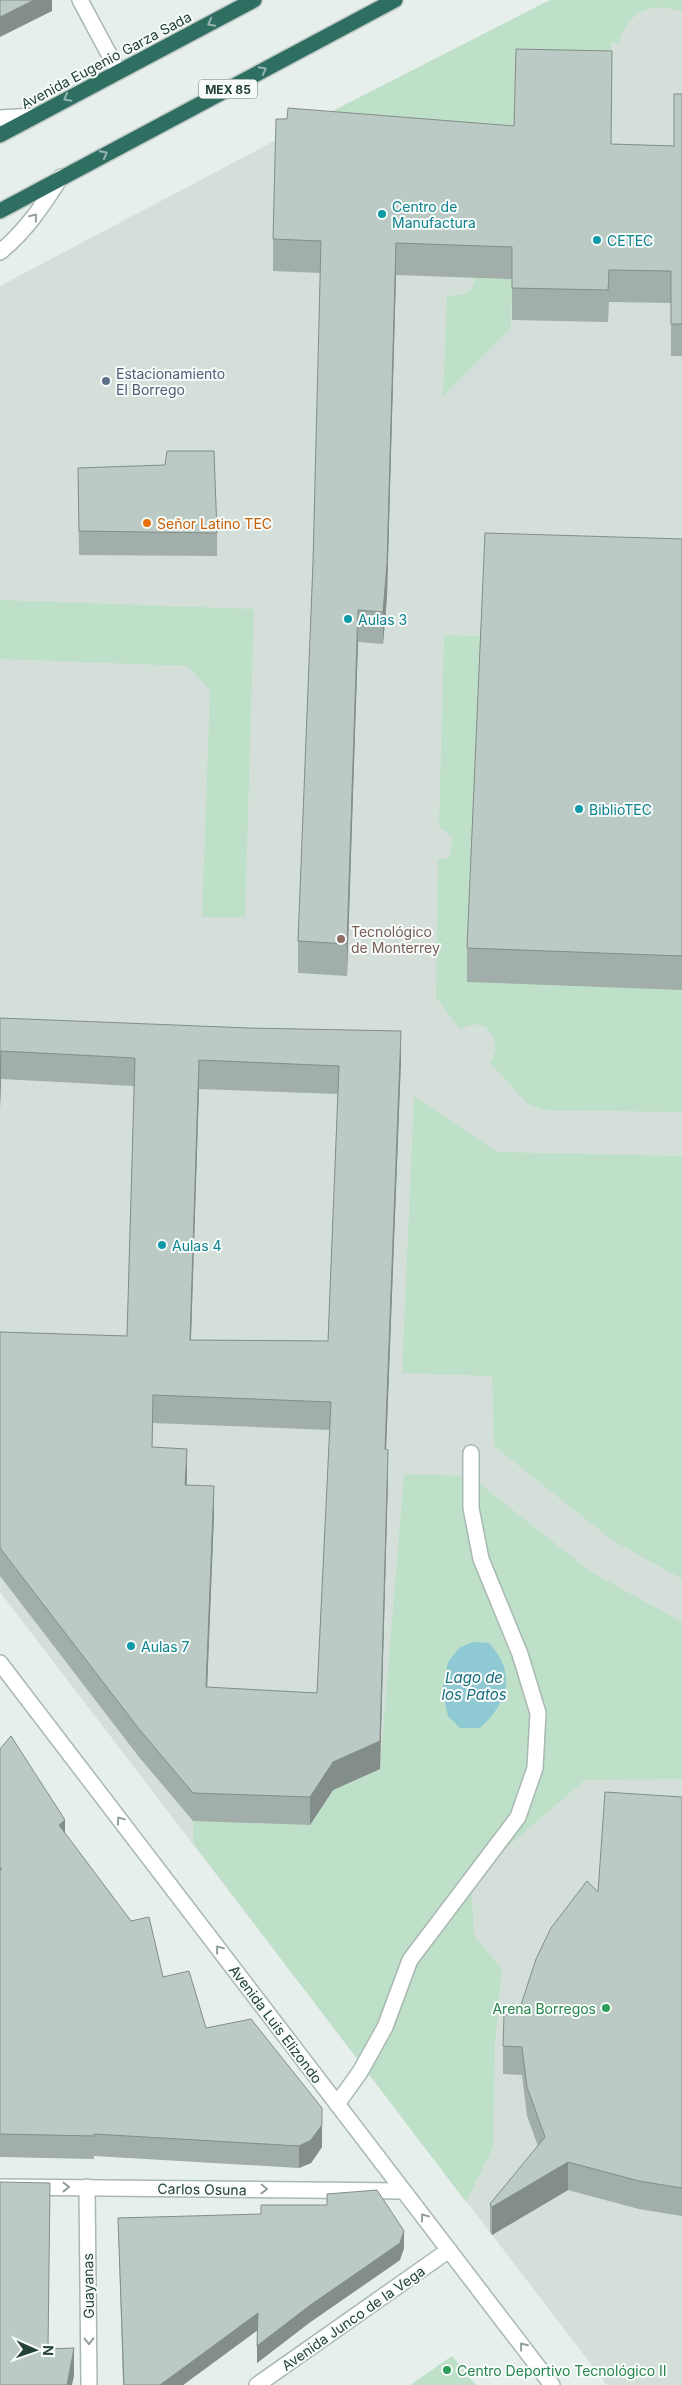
<svg xmlns="http://www.w3.org/2000/svg" width="682" height="2385" viewBox="0 0 682 2385" font-family="Inter,sans-serif">
<style>
.built{fill:#d4dfda}
.green{fill:#bfe0c8}
.water{fill:#8ec9d4}
.lines{fill:none;stroke-linecap:round;stroke-linejoin:round}
.minor-casing{stroke:#a8b8b2;stroke-width:18}
.highway-casing{stroke:#c2cac8;stroke-width:18}
.minor{stroke:#fff;stroke-width:15}
.highway{stroke:#2f6f62;stroke-width:15}
.wall{fill:#a1aea9;fill-rule:evenodd}
.shaded-wall{fill:#838d89}
.building{fill:#bbcac4;stroke:#838d89;fill-rule:evenodd}
.oneway{stroke:#93b5ae}
.oneway2{stroke:#92a09c}
.culture-dot{fill:#0f9aa8;stroke:#f7fbf9;stroke-width:2}
.service-dot{fill:#5c6f8a;stroke:#f7fbf9;stroke-width:2}
.food-dot{fill:#e8710a;stroke:#f7fbf9;stroke-width:2}
.education-dot{fill:#8d6e63;stroke:#f7fbf9;stroke-width:2}
.leisure-dot{fill:#2e9e5b;stroke:#f7fbf9;stroke-width:2}
.labels{text-anchor:middle;dominant-baseline:central;stroke-width:4;stroke-linejoin:round;paint-order:stroke}
.shield{fill:#f7fbf9;stroke:#637a73;stroke-width:1}
.shield-label{font-size:12px;font-weight:bold;fill:#24423a}
.street-label{font-size:14px;fill:#24423a;stroke:#f7fbf9}
.culture-label{font-size:14px;fill:#0d838f;stroke:#f7fbf9;text-anchor:start}
.service-label{font-size:14px;fill:#4e5e75;stroke:#f7fbf9;text-anchor:start}
.food-label{font-size:14px;fill:#c56008;stroke:#f7fbf9;text-anchor:start}
.education-label{font-size:14px;fill:#785e54;stroke:#f7fbf9;text-anchor:start}
.leisure-label{font-size:14px;fill:#27864d;stroke:#f7fbf9;text-anchor:end}
.water-label{font-size:15px;font-style:italic;fill:#1c6f80;stroke:#f7fbf9}
</style>
<rect width="100%" height="100%" fill="#e6efeb"/>
<polygon class="built" points="550,0 682,0 682,2385 607,2385 0,1592 0,286 278,139"/>
<g class="green">
<path d="M 550,0 L 682,0 L 682,12 C 653,0 627,12 619,42 L 611,43 L 612,83 L 516,82 L 511,328 L 443,396 L 447,295 C 462,297 473,294 475,278 L 278,139 Z"/>
<polygon points="0,600 254,609 245,917 202,917 210,690 188,666 0,659"/>
<polygon points="444,635 483,636 682,990 682,1112 544,1110 527,1103 490,1063 496,1051 494,1038 486,1027 475,1024 460,1029 436,998 438,860 448,858 451,851 452,838 445,830 439,828"/>
<polygon points="414,1096 497,1152 682,1156 682,1579 612,1540 494,1446 492,1376 402,1373"/>
<polygon points="404,1474 470,1476 591,1572 682,1622 682,1779 585,1780 471,1878 474,1936 502,1969 495,2044 493,2147 466,2202 193,1843 193,1821 310,1825 333,1790 380,1769"/>
<polygon points="452,2356 476,2385 410,2385"/>
</g>
<path class="water" d="M 473,1642 L 489,1643 C 517,1673 508,1703 480,1728 L 460,1728 L 448,1716 L 442,1690 L 448,1662 L 459,1648 Z"/>
<g class="lines">
<defs>
<g id="minor">
<polyline points="80,0 118,71"/>
<polyline points="0,118 34,116"/>
<path d="M 0,252 C 26,231 43,205 61,177"/>
<polyline points="0,1663 552,2385"/>
<polyline points="337,2104 360,2072 385,2027 410,1960 518,1817 535,1768 538,1713 520,1654 481,1559 471,1508 471,1453"/>
<polyline points="0,2187 403,2191"/>
<polyline points="87,2187 89,2385"/>
<polyline points="257,2385 449,2250"/>
</g>
<g id="highway">
<polyline points="0,135 254,0"/>
<polyline points="0,211 395,0"/>
</g>
</defs>
<use href="#minor" class="minor-casing"/>
<use href="#highway" class="highway-casing"/>
<use href="#minor" class="minor"/>
<use href="#highway" class="highway"/>
</g>
<g class="wall">
<polygon points="682,94 682,356 671,356 671,303 609,302 608,322 512,320 512,279 396,275 387,596 383,644 358,642 347,976 298,973 298,941 313,563 321,273 273,271 273,239 611,144 674,146"/>
<polygon points="78,468 217,533 217,556 79,555"/>
<polygon points="682,539 682,990 467,982 467,948"/>
<path d="M 0,1018 L 401,1059 L 386,1449 L 388,1478 L 380,1769 L 333,1790 L 310,1825 L 193,1821 L 139,1757 L 0,1576 L 0,1332 L 127,1336 L 134,1086 L 1,1079 L 0,1108 ZM 199,1089 L 338,1094 L 328,1341 L 191,1340 ZM 153,1423 L 330,1430 L 317,1693 L 207,1688 L 214,1514 L 187,1485 L 187,1477 L 152,1447 Z"/>
<polygon points="0,1749 65,1833 163,1977 206,2028 322,2147 311,2163 299,2168 94,2156 94,2159 0,2157"/>
<polygon points="682,1797 682,2216 639,2209 568,2190 492,2235 490,2232 490,2204 538,2146 527,2116 522,2075 503,2074 503,2046 518,2014 598,1892"/>
<polygon points="118,2218 404,2248 400,2260 309,2323 257,2363 257,2330 183,2385 123,2385"/>
</g>
<g class="shaded-wall">
<polygon points="34,0 52,0 52,11 0,37 0,17"/>
<polygon points="396,243 396,275 387,596 383,644 383,612"/>
<polygon points="358,610 358,642 347,976 347,944"/>
<polygon points="401,1031 401,1059 385,1478 385,1449"/>
<polygon points="1,1051 1,1079 0,1108 0,1080"/>
<polygon points="199,1060 199,1089 190,1368 190,1340"/>
<polygon points="187,1449 187,1477 185,1513 185,1485"/>
<polygon points="388,1450 388,1478 380,1769 333,1790 310,1825 310,1797 333,1762"/>
<polygon points="214,1486 214,1514 206,1716 206,1687"/>
<polygon points="65,1820 65,1843 59,1825"/>
<polygon points="322,2125 322,2147 311,2163 299,2168 299,2146"/>
<polygon points="568,2162 568,2190 492,2235 492,2207"/>
<polygon points="404,2231 404,2248 400,2260 309,2323 257,2363 257,2346"/>
<polygon points="258,2313 258,2330 183,2385 160,2385"/>
<polygon points="74,2348 74,2376 72,2385 67,2385"/>
</g>
<g class="building">
<polygon points="0,0 34,0 0,17"/>
<polygon points="516,49 612,51 611,144 674,146 674,94 682,94 682,324 671,324 671,271 609,270 608,290 512,288 512,247 396,243 387,564 383,612 358,610 347,944 298,941 313,563 321,241 273,239 276,119 287,119 288,108 514,126"/>
<polygon points="167,451 214,451 217,533 79,531 78,468 165,465"/>
<polygon points="485,533 682,539 682,956 467,948"/>
<path d="M 0,1018 L 249,1028 L 401,1031 L 385,1449 L 388,1450 L 380,1741 L 333,1762 L 310,1797 L 193,1793 L 139,1729 L 0,1548 L 0,1332 L 127,1336 L 135,1058 L 1,1051 L 0,1080 ZM 199,1060 L 339,1066 L 328,1341 L 190,1340 ZM 153,1395 L 331,1402 L 317,1693 L 206,1687 L 214,1486 L 185,1485 L 187,1449 L 152,1447 Z"/>
<polygon points="11,1736 65,1820 59,1825 131,1921 149,1917 163,1977 189,1971 206,2028 251,2019 322,2108 322,2125 311,2140 299,2146 94,2134 94,2136 0,2134 0,1870 2,1869 0,1868 0,1749"/>
<polygon points="605,1792 682,1797 682,2188 639,2181 568,2162 492,2207 490,2204 545,2137 527,2087 522,2047 503,2046 504,2015 518,2014 536,1959 551,1928 587,1881 598,1892"/>
<polygon points="0,2182 50,2183 48,2349 74,2348 67,2385 0,2385"/>
<polygon points="377,2190 404,2231 400,2243 309,2306 257,2346 258,2313 160,2385 124,2385 118,2218 261,2214 261,2205 327,2205 327,2194"/>
</g>
<defs><path id="oneway-chevron" d="M-2-3.5L2.5 0L-2 3.5" fill="none" stroke-width="1.6" stroke-linecap="round" stroke-linejoin="round" transform="scale(1.25)"/></defs>
<g class="oneway">
<use href="#oneway-chevron" transform="translate(211 23) rotate(152)"/>
<use href="#oneway-chevron" transform="translate(263 70) rotate(-28)"/>
<use href="#oneway-chevron" transform="translate(67 98) rotate(152)"/>
<use href="#oneway-chevron" transform="translate(104 154) rotate(-28)"/>
</g>
<g class="oneway2">
<use href="#oneway-chevron" transform="translate(34 217) rotate(-51)"/>
<use href="#oneway-chevron" transform="translate(120 1820) rotate(-127)"/>
<use href="#oneway-chevron" transform="translate(219 1949) rotate(-127)"/>
<use href="#oneway-chevron" transform="translate(66 2187)"/>
<use href="#oneway-chevron" transform="translate(264 2189) rotate(1)"/>
<use href="#oneway-chevron" transform="translate(424 2217) rotate(-127)"/>
<use href="#oneway-chevron" transform="translate(89 2341) rotate(89)"/>
<use href="#oneway-chevron" transform="translate(523 2346) rotate(-128)"/>
</g>
<g class="culture-dot">
<circle cx="382" cy="214" r="5"/>
<circle cx="597" cy="240" r="5"/>
<circle cx="348" cy="619" r="5"/>
<circle cx="579" cy="809" r="5"/>
<circle cx="162" cy="1245" r="5"/>
<circle cx="131" cy="1646" r="5"/>
</g>
<circle class="service-dot" cx="106" cy="381" r="5"/>
<circle class="food-dot" cx="147" cy="523" r="5"/>
<circle class="education-dot" cx="341" cy="939" r="5"/>
<g class="leisure-dot">
<circle cx="606" cy="2008" r="5"/>
<circle cx="447" cy="2370" r="5"/>
</g>
<g class="labels">
<rect class="shield" x="199" y="79.5" width="58" height="19" rx="4"/>
<g class="shield-label">
<text x="228" y="89">MEX 85</text>
</g>
<g class="street-label">
<text transform="translate(106 60) rotate(-28)">Avenida Eugenio Garza Sada</text>
<text transform="translate(276 2024) rotate(53)">Avenida Luis Elizondo</text>
<text transform="translate(202 2189) rotate(1)">Carlos Osuna</text>
<text transform="translate(88 2286) rotate(-91)">Guayanas</text>
<text transform="translate(353 2318) rotate(-35)">Avenida Junco de la Vega</text>
</g>
<g class="culture-label">
<text x="392" y="206">Centro de<tspan x="392" dy="16">Manufactura</tspan></text>
<text x="607" y="240">CETEC</text>
<text x="358" y="619">Aulas 3</text>
<text x="589" y="809">BiblioTEC</text>
<text x="172" y="1245">Aulas 4</text>
<text x="141" y="1646">Aulas 7</text>
</g>
<g class="service-label">
<text x="116" y="373">Estacionamiento<tspan x="116" dy="16">El Borrego</tspan></text>
</g>
<g class="food-label">
<text x="157" y="523">Señor Latino TEC</text>
</g>
<g class="education-label">
<text x="351" y="931">Tecnológico<tspan x="351" dy="16">de Monterrey</tspan></text>
</g>
<g class="leisure-label">
<text x="596" y="2008">Arena Borregos</text>
<text x="457" y="2370" text-anchor="start">Centro Deportivo Tecnológico II</text>
</g>
<g class="water-label">
<text x="474" y="1677">Lago de<tspan x="474" dy="17">los Patos</tspan></text>
</g>
</g>
<g transform="translate(35 2350) rotate(92)" stroke="#f7fbf9" stroke-width="4" paint-order="stroke">
<path d="M0-4L9 19L0 12L-9 19Z" fill="#24423a"/>
<text y="-8" font-size="14" font-weight="bold" text-anchor="middle" fill="#24423a">N</text>
</g>
</svg>
